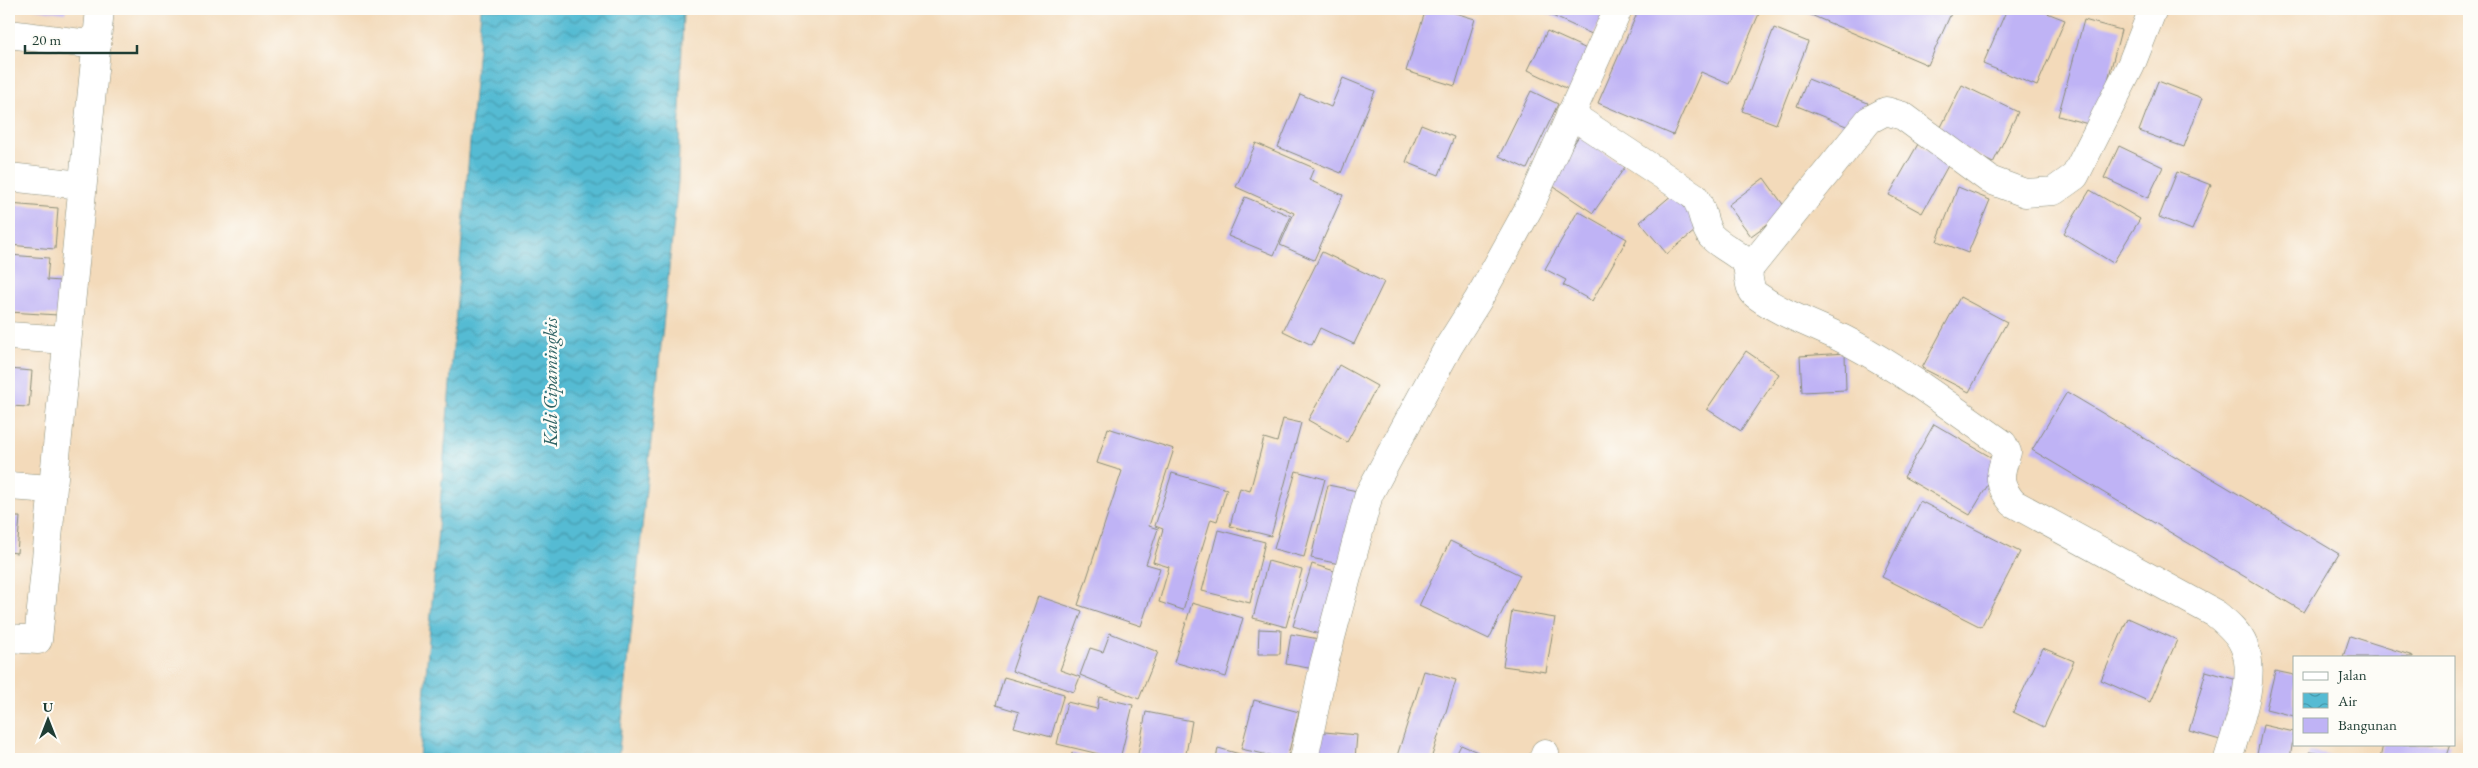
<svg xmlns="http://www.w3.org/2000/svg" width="2478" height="768" viewBox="0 0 2478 768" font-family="'EB Garamond',serif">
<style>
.water{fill:url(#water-waves);stroke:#3a7c84}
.building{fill:#bfb3f5}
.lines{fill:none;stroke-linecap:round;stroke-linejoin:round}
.street-casing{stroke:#898c77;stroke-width:29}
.street{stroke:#fff;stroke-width:28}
.labels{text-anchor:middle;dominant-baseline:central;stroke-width:5;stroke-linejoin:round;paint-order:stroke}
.water-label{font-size:19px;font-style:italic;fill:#2f6364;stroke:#fdfcf7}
</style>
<defs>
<pattern id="water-waves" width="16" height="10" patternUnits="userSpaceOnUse" patternTransform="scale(1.25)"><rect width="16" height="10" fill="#55bbd3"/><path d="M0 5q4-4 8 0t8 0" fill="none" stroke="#4699ac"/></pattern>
</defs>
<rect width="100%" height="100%" fill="#fdfcf7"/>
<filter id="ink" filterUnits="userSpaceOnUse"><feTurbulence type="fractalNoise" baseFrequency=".02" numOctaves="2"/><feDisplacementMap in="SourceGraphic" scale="10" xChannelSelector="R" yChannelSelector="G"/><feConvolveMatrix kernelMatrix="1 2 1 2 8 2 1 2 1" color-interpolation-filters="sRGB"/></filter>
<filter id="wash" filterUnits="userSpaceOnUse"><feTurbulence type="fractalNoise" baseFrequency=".0096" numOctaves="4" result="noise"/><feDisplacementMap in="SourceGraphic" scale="20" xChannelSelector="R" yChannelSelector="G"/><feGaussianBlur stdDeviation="1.12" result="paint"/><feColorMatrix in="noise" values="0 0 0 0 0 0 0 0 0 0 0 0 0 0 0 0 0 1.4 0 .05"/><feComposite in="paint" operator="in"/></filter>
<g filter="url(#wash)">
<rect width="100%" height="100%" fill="#f3daba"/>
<polygon class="water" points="481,9 683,9 678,182 618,759 419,759"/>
<g id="blocks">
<g class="building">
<polygon points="33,9 66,9 65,13"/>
<polygon points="1426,9 1442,9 1475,19 1455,86 1406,71"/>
<polygon points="1537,9 1606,9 1594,35"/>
<polygon points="1639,9 1761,9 1729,84 1701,72 1673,135 1598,103"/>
<polygon points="1797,9 1953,9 1928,65"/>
<polygon points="2007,9 2037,9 2065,20 2037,86 1983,64"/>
<polygon points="2084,20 2121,30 2096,126 2058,116"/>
<polygon points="1774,28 1808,42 1776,124 1742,111"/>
<polygon points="1547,31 1589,50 1570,90 1528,70"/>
<polygon points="1343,78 1375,91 1341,173 1278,147 1300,94 1331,107"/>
<polygon points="1808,79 1868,103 1856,130 1797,106"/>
<polygon points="2158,81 2202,98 2184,147 2139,131"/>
<polygon points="1962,85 2018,112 1993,163 1937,135"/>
<polygon points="1531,91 1558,104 1527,169 1499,156"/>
<polygon points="1421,124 1454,137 1439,175 1406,162"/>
<polygon points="1579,136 1625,167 1593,213 1548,183"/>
<polygon points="1256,143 1314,168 1309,180 1343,195 1314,260 1280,245 1294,213 1236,187"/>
<polygon points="1918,144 1950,162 1922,213 1889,195"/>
<polygon points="2119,146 2163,167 2148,198 2104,178"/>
<polygon points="2177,172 2211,185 2192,230 2159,217"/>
<polygon points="1764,178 1787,210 1751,236 1728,205"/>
<polygon points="1958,187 1990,200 1968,253 1937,241"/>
<polygon points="2090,190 2140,219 2113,263 2064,233"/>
<polygon points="1673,194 1701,226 1667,254 1640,222"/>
<polygon points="1245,197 1291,216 1274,255 1228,236"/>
<polygon points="9,204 58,208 55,249 9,245"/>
<polygon points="1578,211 1627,239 1592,301 1563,285 1566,280 1545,269"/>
<polygon points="1322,252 1384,282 1354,344 1320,328 1312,345 1283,331"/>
<polygon points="9,255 49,258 47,280 60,281 58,315 9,312"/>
<polygon points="1960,297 2007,322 1969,392 1922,368"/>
<polygon points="1746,351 1779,374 1741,431 1707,409"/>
<polygon points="1845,353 1846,390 1802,392 1800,356"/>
<polygon points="1339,365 1377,386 1347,442 1308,420"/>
<polygon points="9,369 32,371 29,407 9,406"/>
<polygon points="2067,392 2339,554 2304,612 2032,450"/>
<polygon points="1283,419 1301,423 1271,536 1230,526 1240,488 1250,491 1264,438 1277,442"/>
<polygon points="1934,424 2001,463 1970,515 1904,477"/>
<polygon points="1108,428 1174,449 1149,526 1158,529 1146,564 1160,568 1141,626 1078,605 1122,471 1097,463"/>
<polygon points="1296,471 1325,479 1304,557 1274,549"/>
<polygon points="1172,473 1227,489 1217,521 1211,519 1183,610 1159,602 1169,567 1153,562 1163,529 1155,526"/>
<polygon points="1328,485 1362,492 1344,565 1311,558"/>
<polygon points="1920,501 2020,552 1981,627 1882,577"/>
<polygon points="9,517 20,517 17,553 9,552"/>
<polygon points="1218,530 1265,542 1250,603 1202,591"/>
<polygon points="1450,541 1520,575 1489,639 1419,606"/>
<polygon points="1268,561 1302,570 1286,627 1253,618"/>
<polygon points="1312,564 1341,573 1322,635 1293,626"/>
<polygon points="1038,596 1082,611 1060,670 1080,677 1074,692 1012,671"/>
<polygon points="1192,603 1243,618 1226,677 1174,662"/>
<polygon points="1512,611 1555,618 1546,672 1503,666"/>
<polygon points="2128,618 2177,640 2150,702 2101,680"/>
<polygon points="1259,629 1281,630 1280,654 1258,654"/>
<polygon points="1110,633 1158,652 1139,699 1080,675 1090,648 1103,652"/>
<polygon points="1291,634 1319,639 1314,669 1286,664"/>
<polygon points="2350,636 2413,656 2413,657 2343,657"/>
<polygon points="2043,648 2074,661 2044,727 2013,712"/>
<polygon points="1424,671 1456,680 1431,759 1396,759"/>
<polygon points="2206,671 2244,682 2227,742 2189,731"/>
<polygon points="2275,671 2294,675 2294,716 2266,709"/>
<polygon points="1004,677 1064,694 1051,737 1014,727 1019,712 996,705"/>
<polygon points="1099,697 1133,705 1120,759 1057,744 1067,702 1097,709"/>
<polygon points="1254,700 1299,712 1287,759 1241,749"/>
<polygon points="1146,712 1192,721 1185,759 1137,759"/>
<polygon points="2263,725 2294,732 2290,759 2256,759"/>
<polygon points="1314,731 1357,735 1355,759 1312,759"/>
<polygon points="2383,744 2450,744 2445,759 2380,759"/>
<polygon points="1461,745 1494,759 1454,759"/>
<polygon points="1218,748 1258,759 1216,759"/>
<polygon points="2309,752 2346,758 2346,759 2308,759"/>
<polygon points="1072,753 1094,759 1071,759"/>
</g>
</g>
</g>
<g filter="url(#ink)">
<use href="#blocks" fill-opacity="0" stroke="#898c77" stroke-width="1"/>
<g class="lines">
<defs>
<g id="street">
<polyline points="9,34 97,45"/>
<path d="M 1570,114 L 1694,196 C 1704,208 1702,225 1711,236 C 1721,247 1737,252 1746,263 C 1750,273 1747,288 1756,295 C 1784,316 1820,326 1851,343 C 1905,372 1953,409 2003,444 L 2007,452 C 2000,476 1996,482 2013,503 L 2216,614 C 2226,622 2239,633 2244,646 C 2258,678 2237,727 2228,759"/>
<polyline points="9,177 81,185"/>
<polyline points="1749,269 1869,120 1886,111 1903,116 1990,180 2025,193 2054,191 2075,176 2131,65 2153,9"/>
<polyline points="9,336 66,340"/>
<polyline points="9,486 51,489"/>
<polyline points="9,638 38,640 100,9"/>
<polyline points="1304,759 1324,664 1369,494 1449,346 1478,300 1530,206 1618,9"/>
<polyline points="1543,759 1545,753"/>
</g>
</defs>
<use href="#street" class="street-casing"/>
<use href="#street" class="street"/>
</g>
</g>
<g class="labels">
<g class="water-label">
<text transform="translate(550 382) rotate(-90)">Kali Cipamingkis</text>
</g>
</g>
<rect width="2478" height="768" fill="none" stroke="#fdfcf7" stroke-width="30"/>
<rect x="2293" y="656" width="162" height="90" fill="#fdfcf7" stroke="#a4b0a9"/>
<rect x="2303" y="672" width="25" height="8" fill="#ffffff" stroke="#a4b0a9"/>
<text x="2338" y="680" font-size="15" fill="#1f3d34">Jalan</text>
<rect x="2303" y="693" width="25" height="15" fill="url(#water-waves)" stroke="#a4b0a9"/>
<text x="2338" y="706" font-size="15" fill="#1f3d34">Air</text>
<rect x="2303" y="718" width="25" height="15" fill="#bfb3f5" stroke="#a4b0a9"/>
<text x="2338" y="730" font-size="15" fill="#1f3d34">Bangunan</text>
<g transform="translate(48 720)" stroke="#fdfcf7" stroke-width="4" paint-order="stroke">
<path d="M0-4L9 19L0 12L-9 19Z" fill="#1f3d34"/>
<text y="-8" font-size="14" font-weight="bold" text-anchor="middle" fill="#1f3d34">U</text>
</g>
<path d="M25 45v8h112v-8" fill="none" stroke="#1f3d34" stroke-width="2.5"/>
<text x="32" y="45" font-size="15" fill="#1f3d34" stroke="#fdfcf7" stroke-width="4" paint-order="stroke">20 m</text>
</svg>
